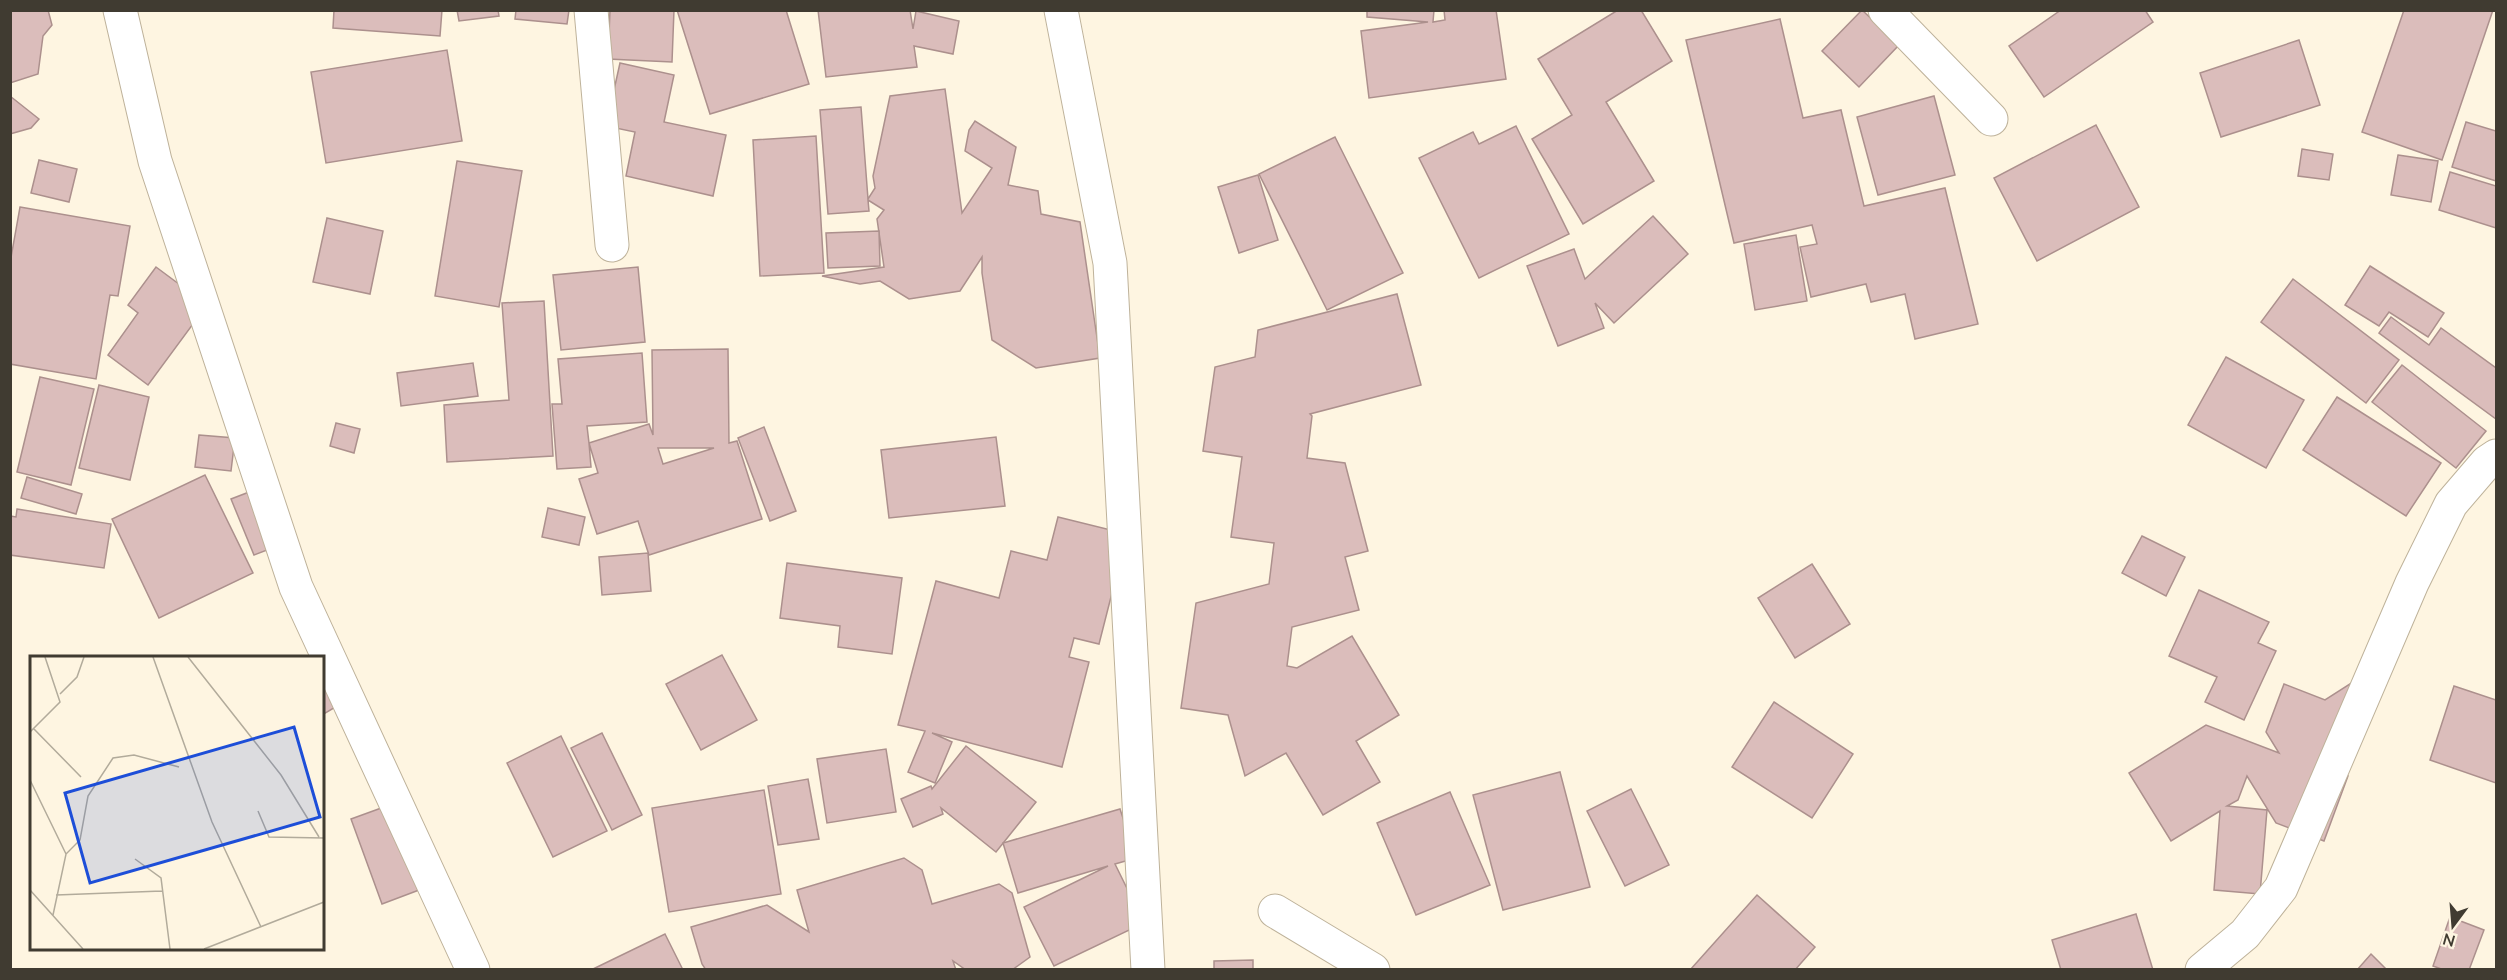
<svg xmlns="http://www.w3.org/2000/svg" width="2507" height="980" viewBox="0 0 2507 980" font-family="'Nunito Sans',sans-serif">
<style>
.building{fill:#dbbdbb;stroke:#ac908d;stroke-width:1.5;fill-rule:evenodd}
.lines{fill:none;stroke-linecap:round;stroke-linejoin:round}
.minor-casing{stroke:#beb29a;stroke-width:35}
.minor{stroke:#fff;stroke-width:33}
.inset-road{fill:none;stroke:#b2ab9b;stroke-width:1.5}
.view{fill:#1d4ed8;fill-opacity:0.15;stroke:#1d4ed8;stroke-width:3}
.inset-edge{fill:none;stroke:#403b31;stroke-width:3}
</style>
<rect width="100%" height="100%" fill="#fef5e1"/>
<g class="building">
<polygon points="10,10 48,10 52,25 43,36 38,74 10,83"/>
<polygon points="334,10 442,10 440,36 333,28"/>
<polygon points="457,10 498,10 499,16 459,21"/>
<polygon points="516,10 569,10 567,24 515,19"/>
<polygon points="610,10 674,10 672,62 608,59"/>
<polygon points="677,10 786,10 809,84 710,114"/>
<polygon points="818,10 910,10 913,29 916,11 959,21 953,54 914,46 917,67 826,77"/>
<polygon points="1367,10 1434,10 1433,22 1445,20 1444,10 1496,10 1506,79 1369,98 1361,31 1428,22 1367,17"/>
<polygon points="1618,10 1641,10 1672,61 1606,102 1654,181 1583,224 1532,139 1572,115 1538,59"/>
<polygon points="1862,10 1899,45 1859,87 1822,51"/>
<polygon points="2061,10 2145,10 2153,22 2044,97 2009,46"/>
<polygon points="2404,10 2493,10 2442,160 2362,132"/>
<polygon points="1780,19 1803,118 1841,110 1864,206 1945,188 1978,324 1915,339 1905,294 1871,302 1866,284 1811,297 1800,247 1817,244 1812,225 1734,243 1686,40"/>
<polygon points="2299,40 2320,105 2221,137 2200,73"/>
<polygon points="447,50 462,141 326,163 311,72"/>
<polygon points="620,63 674,75 664,122 726,135 713,196 626,176 635,132 606,126"/>
<polygon points="945,89 962,213 992,168 965,151 969,130 975,121 1016,147 1008,185 1038,191 1041,214 1080,222 1100,358 1036,368 992,340 982,273 982,257 960,291 909,299 880,281 860,284 822,276 884,267 877,219 884,210 868,200 869,211 828,214 820,110 861,107 868,199 875,188 873,176 890,96"/>
<polygon points="10,96 39,119 31,128 10,134"/>
<polygon points="1934,96 1955,175 1878,195 1857,117"/>
<polygon points="2466,122 2496,131 2496,181 2452,167"/>
<polygon points="2096,125 2139,207 2037,261 1994,178"/>
<polygon points="1516,126 1569,234 1479,278 1419,158 1473,132 1479,144"/>
<polygon points="816,136 824,273 760,276 753,140"/>
<polygon points="1335,137 1403,273 1327,310 1259,174"/>
<polygon points="2302,149 2333,154 2329,180 2298,176"/>
<polygon points="2398,155 2438,161 2431,202 2391,195"/>
<polygon points="39,160 77,169 69,202 31,193"/>
<polygon points="457,161 522,171 499,307 435,296"/>
<polygon points="2450,172 2496,186 2496,228 2439,210"/>
<polygon points="1258,175 1278,240 1239,253 1218,187"/>
<polygon points="20,207 130,226 118,296 110,295 96,379 10,364 10,263"/>
<polygon points="1653,216 1688,254 1614,323 1595,303 1604,328 1558,346 1527,266 1574,249 1585,279"/>
<polygon points="327,218 383,231 370,294 313,282"/>
<polygon points="879,231 880,266 828,268 826,233"/>
<polygon points="1796,235 1807,301 1755,310 1744,244"/>
<polygon points="2370,266 2444,313 2428,337 2389,312 2379,326 2345,305"/>
<polygon points="156,267 207,305 148,385 108,355 138,313 128,305"/>
<polygon points="638,267 645,342 561,350 553,275"/>
<polygon points="2293,279 2399,360 2366,403 2261,322"/>
<polygon points="1397,294 1421,385 1310,414 1312,416 1307,458 1345,463 1368,551 1345,557 1359,610 1292,627 1287,666 1297,668 1352,636 1399,715 1356,741 1380,782 1323,815 1286,753 1245,776 1228,715 1181,708 1196,603 1269,584 1274,543 1231,537 1242,457 1203,451 1215,367 1255,357 1258,330"/>
<polygon points="544,301 553,456 447,462 444,405 509,400 502,303"/>
<polygon points="2391,317 2429,345 2441,328 2496,368 2496,419 2379,333"/>
<path d="M 728,349 L 729,443 L 737,441 L 762,519 L 649,555 L 638,521 L 597,534 L 579,479 L 598,473 L 589,443 L 591,467 L 557,469 L 552,404 L 562,404 L 558,359 L 642,353 L 647,422 L 587,426 L 589,443 L 649,424 L 653,435 L 652,350 ZM 658,448 L 714,448 L 663,464 Z"/>
<polygon points="2226,357 2304,400 2266,468 2188,425"/>
<polygon points="473,363 478,396 401,406 397,373"/>
<polygon points="2402,365 2486,431 2456,468 2372,402"/>
<polygon points="40,377 94,389 71,485 17,472"/>
<polygon points="99,385 149,397 130,480 79,468"/>
<polygon points="2337,397 2441,463 2406,516 2303,450"/>
<polygon points="336,423 360,429 354,453 330,446"/>
<polygon points="764,427 796,511 770,521 738,438"/>
<polygon points="199,435 235,438 231,471 195,467"/>
<polygon points="996,437 1005,506 889,518 881,450"/>
<polygon points="205,475 253,573 159,618 112,519"/>
<polygon points="27,477 82,494 76,514 21,498"/>
<polygon points="270,484 293,540 254,555 231,499"/>
<polygon points="548,508 585,517 579,545 542,537"/>
<polygon points="17,509 111,524 104,568 10,555 10,516 16,517"/>
<polygon points="1058,517 1127,534 1099,644 1074,638 1069,657 1089,662 1062,767 932,733 952,742 935,783 908,772 925,731 898,725 936,581 999,598 1011,551 1047,560"/>
<polygon points="2142,536 2185,557 2166,596 2122,573"/>
<polygon points="648,553 651,591 602,595 599,557"/>
<polygon points="787,563 902,578 892,654 838,647 840,626 780,618"/>
<polygon points="1812,564 1850,624 1795,658 1758,598"/>
<polygon points="2199,590 2269,622 2258,643 2276,651 2244,720 2205,702 2217,677 2169,656"/>
<polygon points="722,655 757,720 701,750 666,684"/>
<polygon points="322,676 339,705 322,715"/>
<polygon points="2356,680 2339,772 2348,776 2324,841 2276,823 2247,776 2238,800 2227,806 2267,810 2260,894 2214,890 2220,811 2171,841 2129,773 2206,725 2279,753 2266,732 2284,684 2325,700"/>
<polygon points="2454,686 2496,700 2496,783 2430,760"/>
<polygon points="1774,702 1853,754 1812,818 1732,767"/>
<polygon points="602,733 642,815 612,830 571,748"/>
<polygon points="561,736 607,831 553,857 507,763"/>
<polygon points="966,746 1036,802 996,852 941,808 943,814 913,827 901,799 931,786 932,789"/>
<polygon points="886,749 896,812 827,823 817,759"/>
<polygon points="1560,772 1590,887 1503,910 1473,795"/>
<polygon points="808,779 819,839 778,845 768,786"/>
<polygon points="1631,789 1669,865 1625,886 1587,811"/>
<polygon points="764,790 781,894 669,912 652,808"/>
<polygon points="1450,792 1490,885 1416,915 1377,823"/>
<polygon points="395,803 427,887 382,904 351,819"/>
<polygon points="1120,809 1136,858 1115,864 1144,923 1054,966 1024,907 1108,866 1018,893 1003,843"/>
<polygon points="904,858 922,870 932,904 999,884 1012,893 1030,957 1012,970 966,970 953,961 956,970 706,970 702,964 691,927 767,905 809,932 797,890"/>
<polygon points="1757,895 1815,947 1795,970 1690,970"/>
<polygon points="2136,914 2153,970 2061,970 2052,940"/>
<polygon points="2450,917 2484,930 2469,970 2444,970 2433,966"/>
<polygon points="665,934 683,970 591,970"/>
<polygon points="2371,954 2387,970 2357,970"/>
<polygon points="1253,960 1253,970 1214,970 1214,961"/>
</g>
<g class="lines">
<defs>
<g id="minor">
<polyline points="120,10 155,161 296,587 473,970"/>
<polyline points="591,10 612,245"/>
<polyline points="1061,10 1110,263 1148,970"/>
<polyline points="1885,10 1991,119"/>
<polyline points="1275,911 1373,970"/>
<polyline points="2202,970 2245,934 2281,888 2412,583 2451,504 2487,462 2496,456"/>
</g>
</defs>
<use href="#minor" class="minor-casing"/>
<use href="#minor" class="minor"/>
</g>
<g transform="translate(30 656)">
<rect width="294" height="294" fill="#fef5e1"/>
<path class="inset-road" d="M 123,1 L 182,166 L 231,271M 158,1 L 251,119 L 289,181M 30,38 L 47,21 L 54,1M 4,73 L 51,121M 0,76 L 30,46 L 15,1M 0,124 L 36,198M 228,155 L 239,181 L 294,182M 105,203 L 131,222 L 140,293M 0,234 L 53,293M 26,239 L 132,235M 23,259 L 36,198 L 50,184 L 58,140 L 83,102 L 104,99 L 149,111M 174,293 L 294,246"/>
<path class="view" d="M 264,71 L 290,161 L 60,227 L 35,137 Z"/>
<rect width="294" height="294" class="inset-edge"/>
</g>
<rect width="2507" height="980" fill="none" stroke="#403b31" stroke-width="24"/>
<g transform="translate(2453 926) rotate(196)" stroke="#fef5e1" stroke-width="4.5" paint-order="stroke">
<path d="M0-4.5L10 22L0 15L-10 22Z" fill="#403b31"/>
<text y="-9" font-size="16" font-weight="bold" text-anchor="middle" fill="#403b31">N</text>
</g>
</svg>
